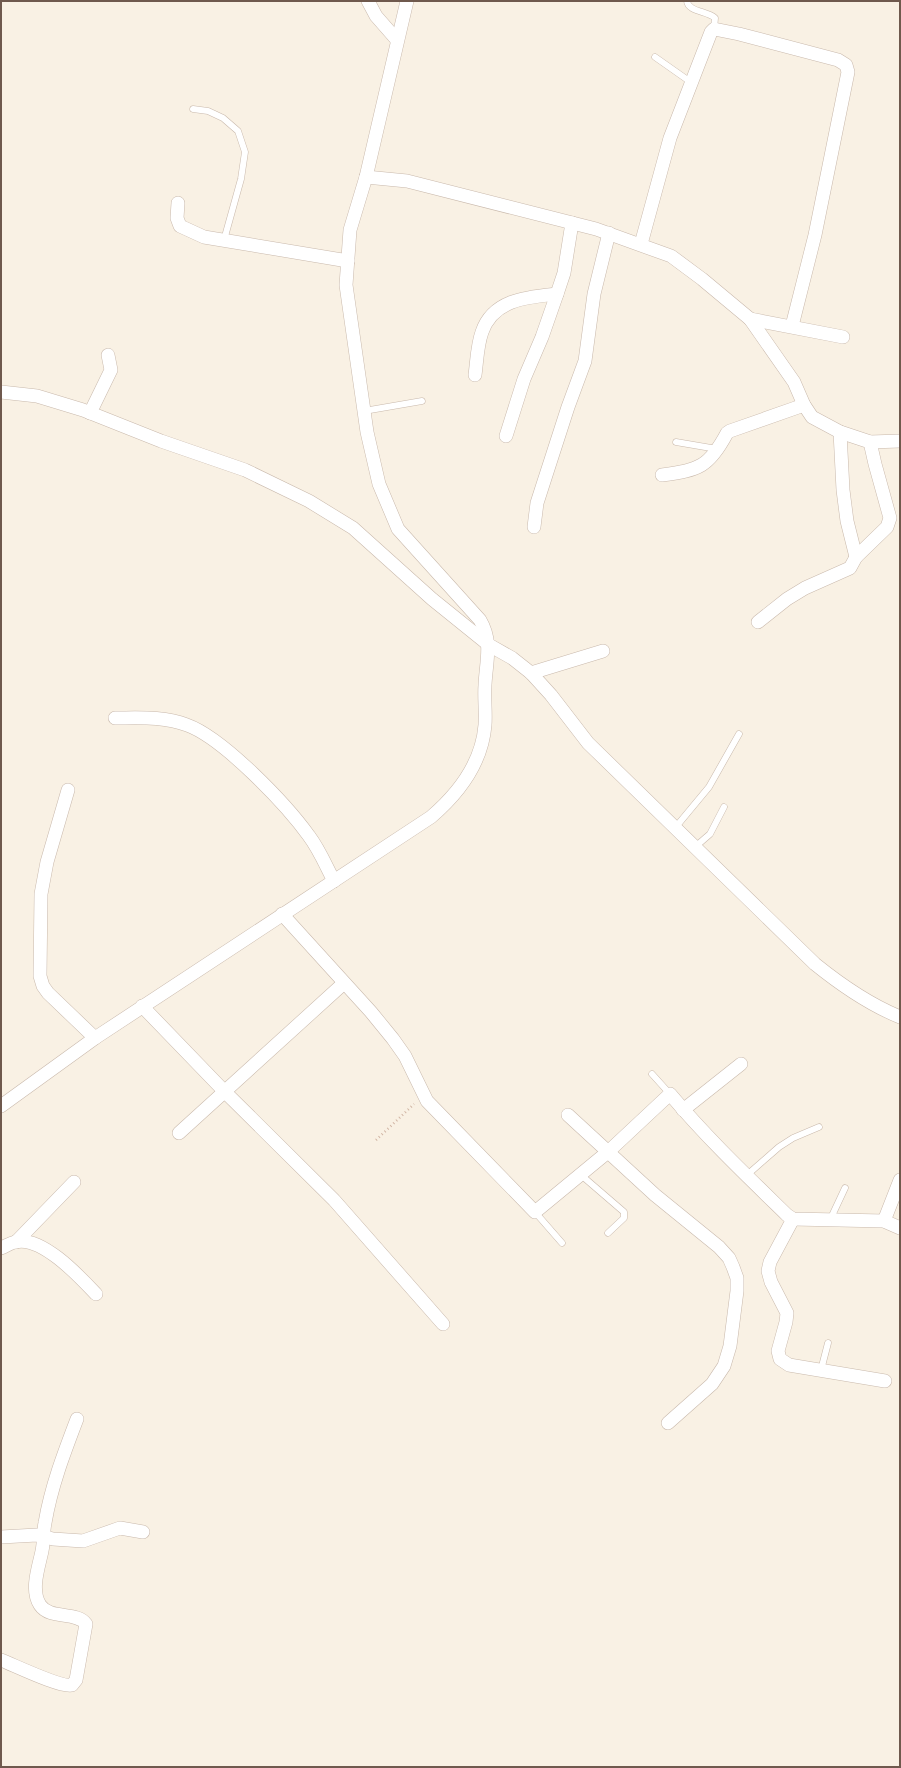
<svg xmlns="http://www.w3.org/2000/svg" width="901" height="1768" viewBox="0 0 901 1768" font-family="Helvetica,sans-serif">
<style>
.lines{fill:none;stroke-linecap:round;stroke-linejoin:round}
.lane-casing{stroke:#c9b9ac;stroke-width:7}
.street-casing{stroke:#c9b9ac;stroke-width:14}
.path{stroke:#d0b4a3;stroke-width:2.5;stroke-dasharray:1 3;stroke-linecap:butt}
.lane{stroke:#fff;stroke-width:6}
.street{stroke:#fff;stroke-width:13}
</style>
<rect width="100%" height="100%" fill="#f9f1e4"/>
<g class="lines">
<defs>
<g id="lane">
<path d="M 687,1 C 688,12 708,11 715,18 L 714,29"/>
<polyline points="655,57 692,83"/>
<polyline points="193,109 208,111 223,118 238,131 245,152 241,179 224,240"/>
<polyline points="364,411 422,401"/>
<polyline points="676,442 717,449"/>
<polyline points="675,828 709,787 739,734"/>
<polyline points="695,847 710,834 724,807"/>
<polyline points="652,1074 670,1094"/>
<polyline points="581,1175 624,1212 624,1218 608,1233"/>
<polyline points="747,1175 779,1147 793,1138 819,1127"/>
<polyline points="535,1212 562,1243"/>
<polyline points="830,1220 845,1188"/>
<polyline points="821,1370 828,1343"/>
</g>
<g id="street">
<polyline points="368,1 376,16 397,40"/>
<polyline points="366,177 407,181 596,229 671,256 702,279 750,319 794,382 804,405 812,417 840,432 870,442 900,441"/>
<polyline points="178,203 177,218 180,226 204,237 348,261"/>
<polyline points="641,244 670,138 711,32 714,29 739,34 838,60 846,65 848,72 815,235 792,326"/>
<polyline points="750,319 843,337"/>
<path d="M 475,375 C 477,361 477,346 482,332 C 493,299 528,297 557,294"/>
<path d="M 1,392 L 37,396 L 83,410 L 161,441 L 245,470 L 309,501 L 353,528 L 432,599 L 489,645 L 512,658 L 531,673 L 551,695 L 588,743 L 815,964 C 841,985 868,1004 900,1017"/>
<polyline points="90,413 111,370 108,355"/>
<polyline points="840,432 843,490 847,521 856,557"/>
<polyline points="506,436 524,379 542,337 557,294 564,273 572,223"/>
<path d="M 662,475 C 699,470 709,467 727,433 L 730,431 L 804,405"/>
<polyline points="534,527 537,503 568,407 585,361 594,294 609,233"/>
<polyline points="758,622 787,599 805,588 850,568 856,557 887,527 890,518 875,464 870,442"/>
<polyline points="531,673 603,651"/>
<path d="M 115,718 C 138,718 164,716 187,725 C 223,738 286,804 309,836 C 319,849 326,866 334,881"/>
<polyline points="68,790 47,862 41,894 40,976 43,986 48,993 95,1038"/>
<path d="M 282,914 L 371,1012 L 393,1039 L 405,1056 L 427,1101 L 535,1212 L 609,1151 L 670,1094 C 706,1137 747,1176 787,1215 L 793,1219 L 884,1221 L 900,1228"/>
<polyline points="142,1006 225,1092 334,1200 443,1324"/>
<path d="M 1,1106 L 95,1038 L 431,817 C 459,793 482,763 485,725 C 486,712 484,699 485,685 C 486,662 493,642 480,620 L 398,529 L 379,484 L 367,432 L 346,285 L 350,230 L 366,177 L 407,1"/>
<polyline points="683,1110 741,1064"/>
<polyline points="568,1115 655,1195 719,1247 729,1258 733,1267 737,1278 737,1291 730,1346 724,1366 712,1384 668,1423"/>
<polyline points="179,1133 344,983"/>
<polyline points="793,1219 770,1262 768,1271 771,1282 787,1313 786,1322 778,1351 780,1359 789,1365 885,1381"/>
<polyline points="884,1221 900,1180"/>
<polyline points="16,1242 74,1182"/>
<path d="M 1,1248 C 6,1246 10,1243 15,1242 C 41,1235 79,1276 96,1294"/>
<polyline points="1,1537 37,1535 53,1539 83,1541 120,1528 143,1532"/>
<path d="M 1,1660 C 14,1665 61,1688 72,1685 L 76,1680 L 86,1624 C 77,1611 50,1620 40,1605 C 30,1590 39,1566 42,1551 C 44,1542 43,1532 45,1523 C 51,1487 64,1453 77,1419"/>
</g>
</defs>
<use href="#lane" class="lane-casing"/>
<use href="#street" class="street-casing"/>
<polyline class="path" points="376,1140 414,1104"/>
<use href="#lane" class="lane"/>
<use href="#street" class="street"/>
</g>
<rect width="901" height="1768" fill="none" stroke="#6f594d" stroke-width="4"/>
</svg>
